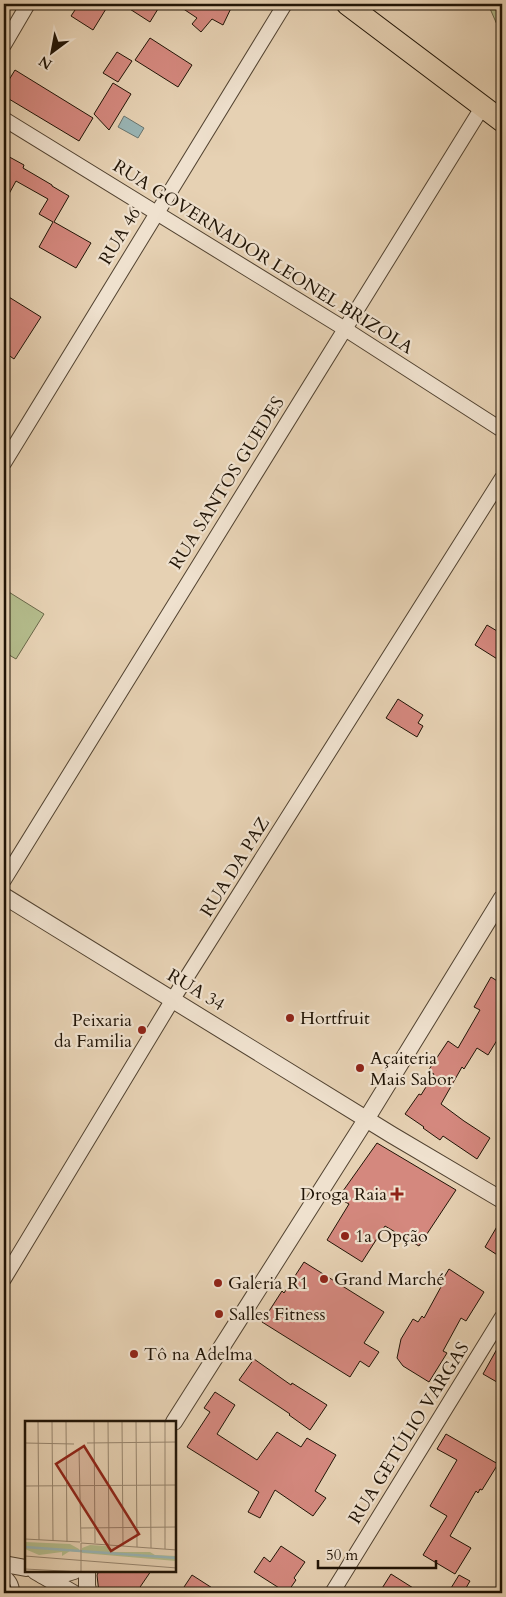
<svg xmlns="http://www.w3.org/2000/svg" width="506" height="1597" viewBox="0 0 506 1597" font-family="Cardo,serif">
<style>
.green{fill:#b4bc8c;stroke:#6a6849}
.water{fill:#99b5b5;stroke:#69756f}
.building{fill:#d4887e;stroke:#201406}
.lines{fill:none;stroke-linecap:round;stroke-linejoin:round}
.service-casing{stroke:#524331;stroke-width:9}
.minor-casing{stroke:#524331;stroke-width:16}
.tertiary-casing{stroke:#524331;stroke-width:18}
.primary-casing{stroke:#201406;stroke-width:23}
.service{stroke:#efe1ce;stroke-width:7}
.minor{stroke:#efe1ce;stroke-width:14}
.tertiary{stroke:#efe1ce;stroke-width:16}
.primary{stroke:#e6d1b3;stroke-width:21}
.poi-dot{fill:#8f2418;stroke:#efe1ce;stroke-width:2}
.labels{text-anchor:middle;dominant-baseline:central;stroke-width:4.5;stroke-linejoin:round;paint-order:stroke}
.street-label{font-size:18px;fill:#201406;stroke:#efe1ce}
.poi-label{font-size:18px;fill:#201406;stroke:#efe1ce;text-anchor:start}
.inset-river{fill:none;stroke:#99b5b5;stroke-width:2.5}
.inset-road{fill:none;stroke:#97856e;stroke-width:1}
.view{fill:#8f2418;fill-opacity:0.15;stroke:#8f2418;stroke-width:2.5}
.inset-edge{fill:none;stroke:#201406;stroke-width:2.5}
</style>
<rect width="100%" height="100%" fill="#e6d1b3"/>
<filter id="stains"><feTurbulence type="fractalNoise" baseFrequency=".004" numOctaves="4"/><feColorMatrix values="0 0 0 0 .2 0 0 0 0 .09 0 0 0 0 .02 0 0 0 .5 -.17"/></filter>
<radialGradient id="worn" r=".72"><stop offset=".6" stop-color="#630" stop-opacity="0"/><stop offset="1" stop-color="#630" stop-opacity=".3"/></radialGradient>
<g class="green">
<polygon points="488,4 502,4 502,36"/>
<polygon points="4,589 44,614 16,659 4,652"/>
</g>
<polygon class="water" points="124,116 144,128 138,138 118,127"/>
<g class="building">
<polygon points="79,4 109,4 93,30 71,16"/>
<polygon points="122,4 161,4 150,22"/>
<polygon points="176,4 233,4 223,25 212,19 201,32 192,24 197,18"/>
<polygon points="150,38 192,65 178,87 135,60"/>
<polygon points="117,52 132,61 118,82 103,73"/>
<polygon points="15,70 93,118 79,141 4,96 4,88"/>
<polygon points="113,83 131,94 109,130 94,114"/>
<polygon points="4,154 24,165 23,168 52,185 52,186 69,196 54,222 91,243 76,268 39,247 53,222 39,214 48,199 16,181 4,203"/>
<polygon points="4,294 41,317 14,359 4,352"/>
<polygon points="487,625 502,634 502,662 475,645"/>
<polygon points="398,699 423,715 418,723 423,726 417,737 386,718"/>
<polygon points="491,977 502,984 502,1032 488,1055 477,1048 464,1069 462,1067 441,1104 464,1121 490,1138 477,1159 443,1136 440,1140 423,1128 424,1127 405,1114 419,1094 421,1095 434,1074 428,1071 448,1041 458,1048 480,1010 474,1007"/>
<polygon points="377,1143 456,1190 419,1246 385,1226 362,1262 327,1240 349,1204 338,1198"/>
<polygon points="502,1218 502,1258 485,1247"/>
<polygon points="304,1262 384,1312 364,1343 379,1352 369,1367 360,1361 350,1377 262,1322 282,1291 284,1293"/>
<polygon points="449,1269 484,1292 466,1321 461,1318 443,1351 447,1353 429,1382 403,1366 397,1358 401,1339 413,1319 418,1322 422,1316 424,1318 442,1285 440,1284"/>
<polygon points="502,1340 502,1385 483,1374"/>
<polygon points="254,1359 291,1385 292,1383 327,1405 310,1430 289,1415 290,1414 239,1380"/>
<polygon points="215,1392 235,1405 217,1434 257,1460 277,1432 301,1447 307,1438 336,1455 315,1491 326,1498 313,1516 275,1490 260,1518 248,1512 259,1492 187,1447 210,1412 204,1408"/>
<polygon points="446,1434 498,1464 482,1490 480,1489 478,1493 476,1491 450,1536 471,1548 455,1574 423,1555 447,1516 430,1506 457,1460 437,1449"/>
<polygon points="281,1546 305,1562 294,1578 296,1580 287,1593 254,1572 264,1557 270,1562"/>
<polygon points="99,1571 151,1571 136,1593 99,1593 97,1575"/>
<polygon points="391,1574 421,1593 379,1593"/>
<polygon points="192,1575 220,1593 180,1593"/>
<polygon points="459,1575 470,1581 463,1593 448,1593"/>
</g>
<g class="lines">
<defs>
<path id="service" d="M 4,1572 C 12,1578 15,1583 16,1593"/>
<g id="minor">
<polyline points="4,45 28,4"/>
<polyline points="4,119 345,329 502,430"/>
<polyline points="4,463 285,4"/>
<polyline points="4,880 483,106"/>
<polyline points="4,1279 173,999 502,478"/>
<polyline points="332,1593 502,1317"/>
</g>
<g id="tertiary">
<polyline points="4,896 392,1135 502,1200"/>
<polyline points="174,1422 367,1118 502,898"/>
<polyline points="4,1564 26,1568"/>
<polyline points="35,1571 73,1593"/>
<polyline points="87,1571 87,1586 89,1593"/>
<path d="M 42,1575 C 54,1575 64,1575 74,1571"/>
</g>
<polyline id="primary" points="347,4 502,121"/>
</defs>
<use href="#service" class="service-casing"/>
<use href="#minor" class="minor-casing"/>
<use href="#tertiary" class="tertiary-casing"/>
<use href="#primary" class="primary-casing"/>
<use href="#service" class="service"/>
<use href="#minor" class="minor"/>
<use href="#tertiary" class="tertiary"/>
<use href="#primary" class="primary"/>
</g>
<g class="poi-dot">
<circle cx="290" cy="1018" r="5"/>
<circle cx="142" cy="1030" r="5"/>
<circle cx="360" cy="1068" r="5"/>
<path d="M394.5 1186.5h5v5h5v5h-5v5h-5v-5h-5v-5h5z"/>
<circle cx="345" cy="1236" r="5"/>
<circle cx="324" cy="1279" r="5"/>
<circle cx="218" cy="1283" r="5"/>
<circle cx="219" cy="1314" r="5"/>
<circle cx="134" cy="1354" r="5"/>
</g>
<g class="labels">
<g class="street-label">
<text transform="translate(120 236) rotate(-59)">RUA 46</text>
<text transform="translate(263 257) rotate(32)">RUA GOVERNADOR LEONEL BRIZOLA</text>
<text transform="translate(227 483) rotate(-58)">RUA SANTOS GUEDES</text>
<text transform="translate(235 867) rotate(-58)">RUA DA PAZ</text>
<text transform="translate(196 990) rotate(31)">RUA 34</text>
<text transform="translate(409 1433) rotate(-58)">RUA GETÚLIO VARGAS</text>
</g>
<g class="poi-label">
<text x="300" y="1018">Hortfruit</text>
<text x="132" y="1020" text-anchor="end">Peixaria<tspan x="132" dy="21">da Familia</tspan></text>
<text x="370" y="1058">Açaiteria<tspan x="370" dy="21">Mais Sabor</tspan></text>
<text x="387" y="1194" text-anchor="end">Droga Raia</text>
<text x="355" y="1236">1a Opção</text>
<text x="334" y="1279">Grand Marché</text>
<text x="228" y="1283">Galeria R1</text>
<text x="229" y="1314">Salles Fitness</text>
<text x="144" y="1354">Tô na Adelma</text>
</g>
</g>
<g transform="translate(25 1421)">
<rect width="151" height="151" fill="#e6d1b3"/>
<path d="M 0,121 L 45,123 L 54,128 L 54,131 L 45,130 L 37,135 L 37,131 L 14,134 L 0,128 ZM 65,124 L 81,125 L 89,131 L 125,131 L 130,134 L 151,135 L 151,140 L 57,132 L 57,127 Z" fill="#b4bc8c"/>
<path class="inset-river" d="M 0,126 L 152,137"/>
<path class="inset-road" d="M 13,0 L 14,119M 27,0 L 28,120M 41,0 L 42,121M 69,0 L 70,122M 83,0 L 84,124M 97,0 L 98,125M 111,0 L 112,126M 125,0 L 126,127M 140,0 L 140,128M 0,22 L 49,23M 62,22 L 152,21M 54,28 L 56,121M 0,65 L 152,64M 56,107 L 152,106M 0,118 L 55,121M 56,122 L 152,129M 0,135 L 152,147M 0,148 L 57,151M 56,151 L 56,122"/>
<path class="view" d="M 59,25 L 114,113 L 86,130 L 31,43 Z"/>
<rect width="151" height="151" class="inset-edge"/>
</g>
<rect width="506" height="1597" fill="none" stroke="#e6d1b3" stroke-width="20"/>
<rect x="5" y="5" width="496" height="1587" fill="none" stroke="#201406" stroke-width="2.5"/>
<rect x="10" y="10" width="486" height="1577" fill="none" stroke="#201406"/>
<g transform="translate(52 52) rotate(212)" stroke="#efe1ce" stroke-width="4" paint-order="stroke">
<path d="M0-4L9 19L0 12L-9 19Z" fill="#201406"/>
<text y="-8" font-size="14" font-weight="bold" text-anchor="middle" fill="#201406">N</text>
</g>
<path d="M318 1560v8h118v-8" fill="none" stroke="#201406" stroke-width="2.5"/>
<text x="326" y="1560" font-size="15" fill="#201406" stroke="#efe1ce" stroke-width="4" paint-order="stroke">50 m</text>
<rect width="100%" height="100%" filter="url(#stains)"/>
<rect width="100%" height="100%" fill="url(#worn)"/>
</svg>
